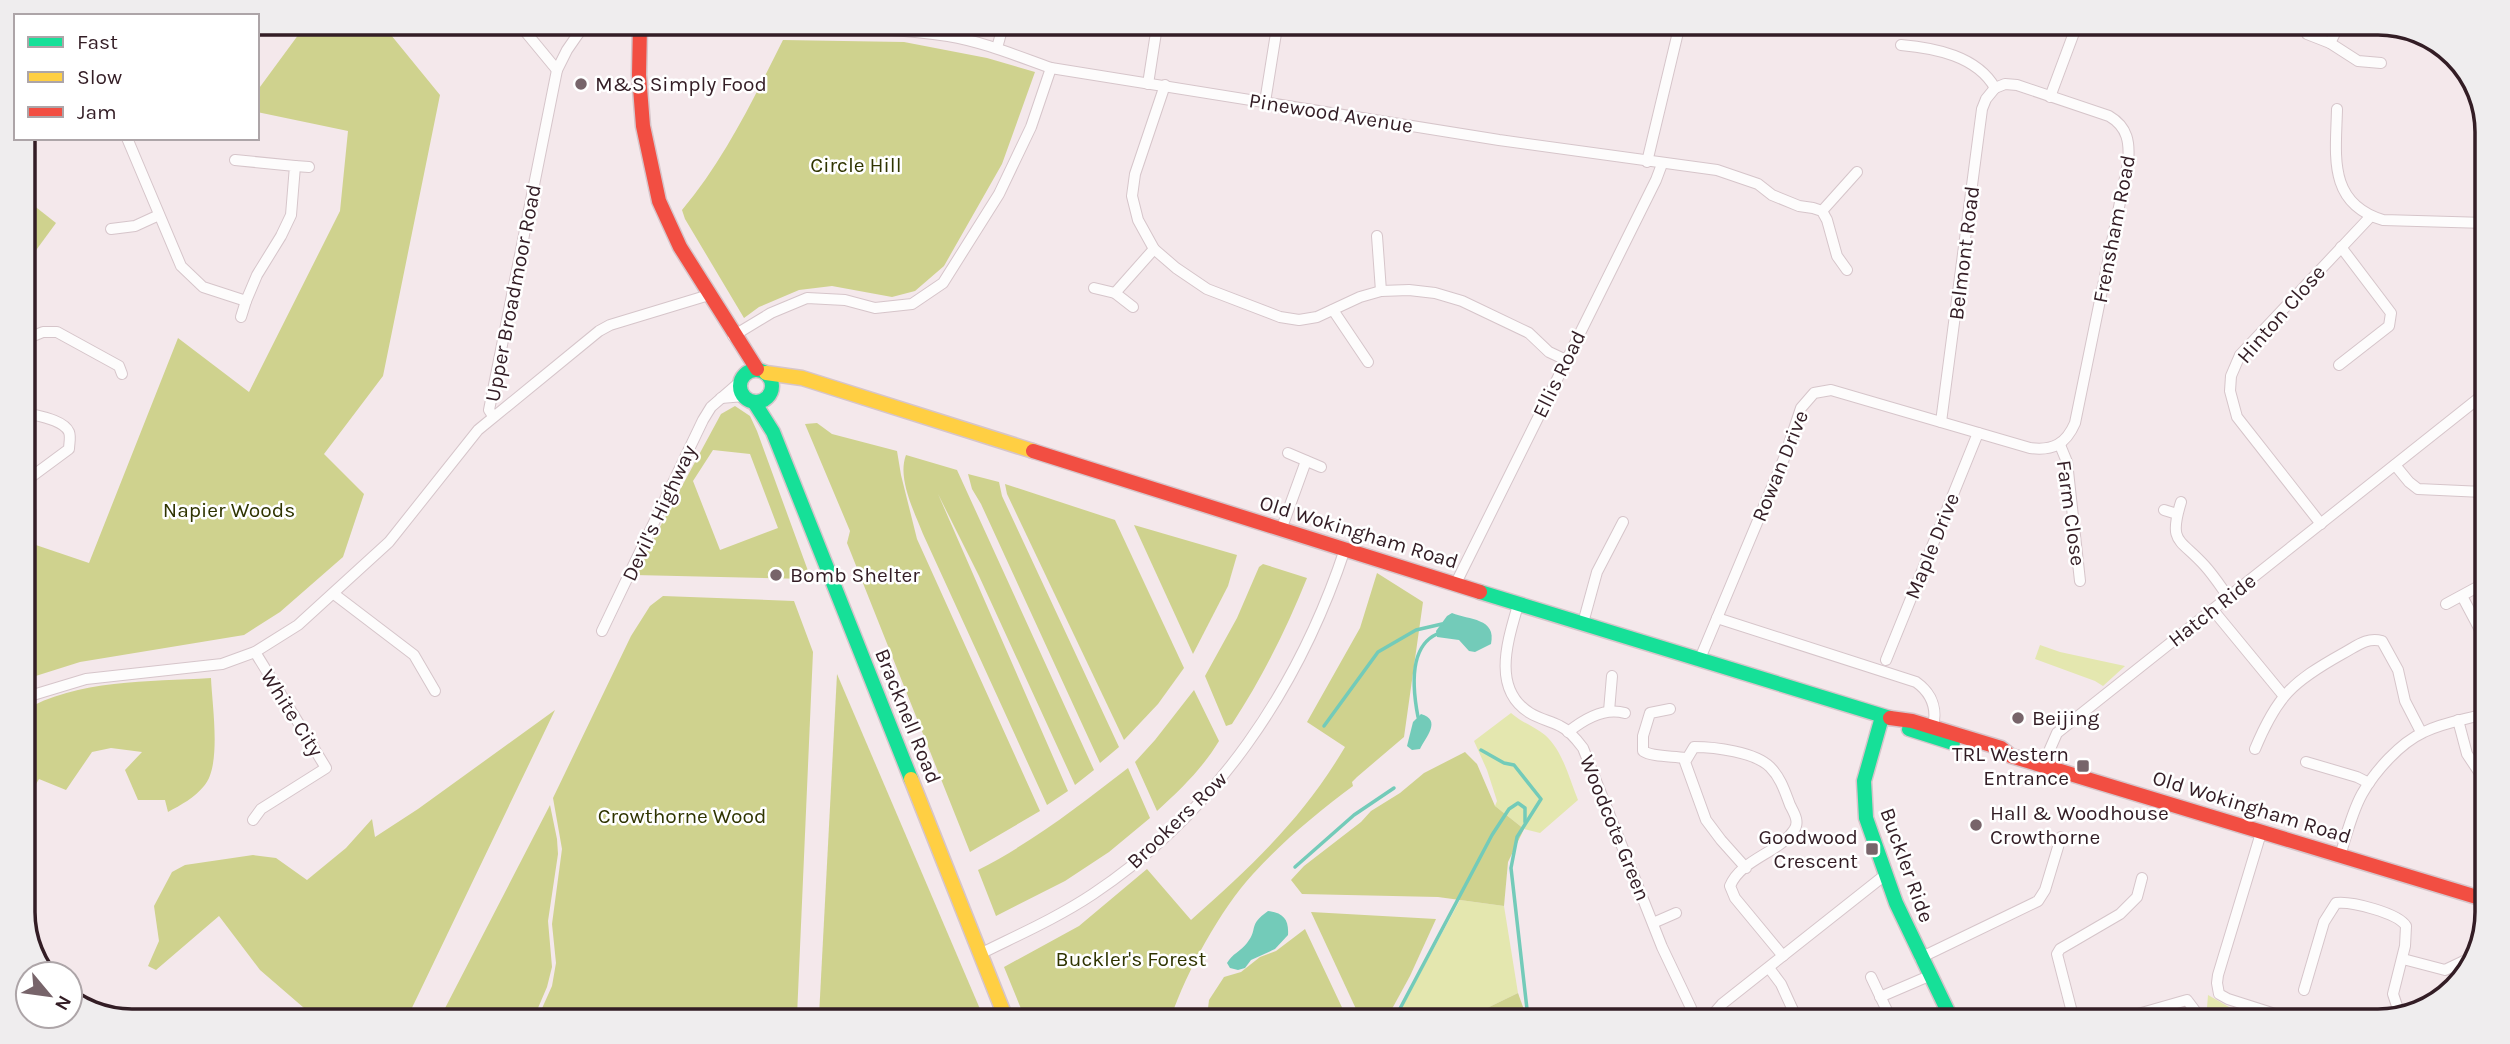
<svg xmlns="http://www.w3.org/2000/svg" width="2510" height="1044" viewBox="0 0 2510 1044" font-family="Karla,sans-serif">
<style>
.green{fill:#e4e7af}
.forest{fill:#cfd28e;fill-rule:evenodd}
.water{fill:#73cbb9}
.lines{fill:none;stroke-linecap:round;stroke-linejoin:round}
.stream{stroke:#73cbb9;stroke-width:3.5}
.street-casing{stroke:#d6c5ca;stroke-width:12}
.fast-casing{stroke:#d6c5ca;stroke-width:17}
.slow-casing{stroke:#d6c5ca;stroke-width:17}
.jam-casing{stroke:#d6c5ca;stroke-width:17}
.street{stroke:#fdfcfc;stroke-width:10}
.fast{stroke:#16e098;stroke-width:14}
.slow{stroke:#ffcf43;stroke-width:14}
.jam{stroke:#f24e42;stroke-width:14}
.poi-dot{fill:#77646a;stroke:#fff;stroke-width:2.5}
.labels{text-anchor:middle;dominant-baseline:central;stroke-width:5;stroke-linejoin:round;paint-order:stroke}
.poi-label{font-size:21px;fill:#331d25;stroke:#fff;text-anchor:start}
.street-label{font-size:21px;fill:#331d25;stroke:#fff}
.park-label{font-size:21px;fill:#2f3400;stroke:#fff}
.rim{fill:none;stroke:#331d25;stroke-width:3.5}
</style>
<rect width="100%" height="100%" fill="#f4e8eb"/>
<g class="green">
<polygon points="2040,645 2060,652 2125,666 2103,686 2095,681 2035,659"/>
<path d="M 1511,713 C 1521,722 1535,727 1545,735 C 1563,751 1569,778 1578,800 L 1540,833 L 1524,829 L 1495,806 L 1497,801 L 1487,770 L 1474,741 Z"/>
<polygon points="1460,900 1504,906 1518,993 1485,1009 1476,1018 1396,1018"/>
<polygon points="2208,995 2229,1007 2270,1021 2210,1021 2207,1008"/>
</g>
<g class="forest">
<polygon points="307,23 382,24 440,95 383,376 324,454 364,494 343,557 280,612 244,635 80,662 23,680 23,556 27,542 89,563 178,338 249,392 340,211 348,131 257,112 257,91"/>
<path d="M 783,40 L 904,42 L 987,58 L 1035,72 L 1002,164 L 944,266 L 915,291 L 892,297 L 832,286 L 799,290 L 759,307 L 744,318 L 685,219 L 682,210 C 724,160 754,98 783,40 Z"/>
<polygon points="23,197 56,223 23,268"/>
<path d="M 735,406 L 750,416 L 757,431 L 811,579 L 634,575 L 721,414 ZM 713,450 L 750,454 L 778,528 L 720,550 L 693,481 Z"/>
<polygon points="817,423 832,434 897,451 901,475 917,539 1040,811 970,852 847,543 850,531 805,424"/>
<path d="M 906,455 L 957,470 L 1094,770 L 1075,785 L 979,576 L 938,494 L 1068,791 L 1047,805 L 923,534 C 914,511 897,478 906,455 Z"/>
<polygon points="968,474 999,482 1002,496 1119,747 1100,763 981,504 972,489"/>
<polygon points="1005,484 1115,520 1184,668 1158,704 1124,740 1007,494"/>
<polygon points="1134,525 1237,555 1228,586 1193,654"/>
<path d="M 1263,564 L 1307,578 C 1286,630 1262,678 1232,724 L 1226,726 L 1205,676 L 1237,618 L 1259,567 Z"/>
<path d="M 1377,573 L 1423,602 L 1404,737 L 1357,777 L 1352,782 L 1353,786 C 1318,812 1283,841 1253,874 C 1220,910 1187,971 1171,1017 L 1024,1016 L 1004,967 L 1079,926 L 1147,869 L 1191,920 C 1252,866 1303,818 1345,747 L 1307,722 L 1360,628 Z"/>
<polygon points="663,596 794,601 813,652 797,1016 539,1015 552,986 556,963 552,924 562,849 553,798 631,636 650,606"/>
<polygon points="837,674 983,1016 819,1016"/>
<path d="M 211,678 C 212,705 222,766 204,786 C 194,798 181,805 168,812 L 165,800 L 138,800 L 125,770 L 142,752 L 111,748 L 92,752 L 66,790 L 39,779 L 23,806 L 23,711 C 77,679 149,682 211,678 Z"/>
<path d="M 1194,690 L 1219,741 C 1202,769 1181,789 1157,811 L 1135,762 L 1155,740 Z"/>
<polygon points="555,710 409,1014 311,1014 260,970 219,916 156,970 148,966 159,941 154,906 172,872 185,865 253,855 276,858 307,880 346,848 372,819 375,837 418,809"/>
<polygon points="1465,752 1477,764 1495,806 1524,829 1508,862 1504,906 1438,897 1302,894 1291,880 1304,866 1361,822 1371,811 1400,793 1424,773"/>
<path d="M 1128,768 L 1150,818 L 1109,852 L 1065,881 L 996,916 L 978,870 C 1033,842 1080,805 1128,768 Z"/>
<polygon points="550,805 557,839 558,854 548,921 552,967 547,987 535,1015 442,1014"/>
<polygon points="1311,912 1436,919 1410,976 1387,1018 1356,1009"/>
<polygon points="1305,929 1347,1018 1207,1017 1209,1000 1224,977 1241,972 1260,957 1276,951"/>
<polygon points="1518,993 1527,1018 1476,1018 1485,1009"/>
</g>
<g class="water">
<path d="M 1452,613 C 1469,620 1497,618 1491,644 L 1475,652 L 1469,651 L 1459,640 L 1437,637 L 1436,631 L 1447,616 Z"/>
<path d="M 1421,714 C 1442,720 1426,737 1420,749 L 1412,750 L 1407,746 L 1413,722 Z"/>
<path d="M 1268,911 C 1284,913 1289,920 1288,935 L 1275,949 L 1251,960 L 1245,968 L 1238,970 L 1230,968 L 1227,963 C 1232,954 1241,951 1247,943 C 1259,928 1247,926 1268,911 Z"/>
</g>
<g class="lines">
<g class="stream">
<path d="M 1418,717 C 1413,691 1408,647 1437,634"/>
<polyline points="1324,726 1378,652 1416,630 1442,624"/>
<polyline points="1481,750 1504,763 1514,765 1541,799 1517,837 1511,868 1528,1018"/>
<polyline points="1295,867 1354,815 1394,788"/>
<polyline points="1395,1018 1492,835 1509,809 1518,803 1525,808 1525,822"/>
</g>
<defs>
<g id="street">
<polyline points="519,24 557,70"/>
<path d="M 771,25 C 831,28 889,27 948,36 C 984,42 1017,56 1051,68 L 1499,140 L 1717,170 L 1758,184 L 1772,195 L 1799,206 L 1813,208 L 1822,211 L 1827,220 L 1837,256 L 1847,270"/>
<polyline points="2307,34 2330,43 2358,61 2381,63"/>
<polyline points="2330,43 2336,31"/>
<path d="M 1901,45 C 1935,48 1977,56 1995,88"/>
<polyline points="997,48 1003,26"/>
<polyline points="1148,84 1157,26"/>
<polyline points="1165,85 1135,174 1132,196 1138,220 1154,249 1176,268 1207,289 1280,317 1299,320 1317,317 1360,297 1381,291 1409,290 1435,293 1462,301 1529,333 1549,352 1566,360"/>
<polyline points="2050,97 2075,30"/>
<polyline points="1265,102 1277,27"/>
<path d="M 2337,109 C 2336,155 2327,203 2383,220 L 2486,223"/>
<polyline points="127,138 181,266 203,287 246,301 257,275 281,236 291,215 295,166 235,160"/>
<polyline points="1647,162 1679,28"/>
<polyline points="295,166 309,167"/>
<polyline points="1822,211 1857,172"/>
<polyline points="111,229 135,226 159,215"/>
<polyline points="1377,236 1381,291"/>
<polyline points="1094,288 1115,293 1133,307"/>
<polyline points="1115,293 1154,249"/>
<polyline points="1333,310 1368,362"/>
<polyline points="241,317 246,301"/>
<polyline points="733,336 771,313 807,298 845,300 875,308 912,304 943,283 999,194 1031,127 1051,68"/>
<polyline points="23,360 31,337 43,332 57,332 119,366 122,374"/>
<polyline points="2339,365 2389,326 2391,313 2341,247"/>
<polyline points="721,398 744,396"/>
<path d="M 23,412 C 36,416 63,419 69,432 C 71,437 69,444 69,449 L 23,483"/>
<polyline points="493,416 489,410 557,70 567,50 585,24"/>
<polyline points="1941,422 1982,109 1986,99 1995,88"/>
<polyline points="2060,445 2067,462 2080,581"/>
<polyline points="1288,453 1321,467"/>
<polyline points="2395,465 2409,482 2418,489 2483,492"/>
<path d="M 2181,502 C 2168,544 2180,538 2205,566 C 2214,576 2221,587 2229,598"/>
<polyline points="2164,510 2177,514"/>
<polyline points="2321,524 2237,417 2230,391 2231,376 2240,355 2371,216"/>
<polyline points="1281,530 1306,461"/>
<polyline points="1456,583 1656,180 1662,164"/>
<polyline points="334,594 414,655 435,691"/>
<polyline points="2462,596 2480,630 2482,638"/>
<polyline points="2446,604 2483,584"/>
<path d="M 1518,605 C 1508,640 1491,689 1530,713 C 1540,719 1550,721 1560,726 C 1569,730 1577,740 1583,748 L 1662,947 L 1691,1008"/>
<polyline points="2213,610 2283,695"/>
<path d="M 1717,618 L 1916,682 C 1933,694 1938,711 1932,731"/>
<polyline points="1583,623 1597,572 1623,522"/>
<polyline points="602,631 703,420 711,407 741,381"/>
<polyline points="1886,660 1978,433"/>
<path d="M 1699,661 L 1785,456 L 1801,408 L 1814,393 L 1831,390 L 2030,448 C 2053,451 2066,444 2075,423 L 2128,163 C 2130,143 2128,127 2109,116 L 2017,85 L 2005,84 L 1995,88"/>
<polyline points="23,698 86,679 222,664 255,652 298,625 389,542 478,430 599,331 610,325 709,295"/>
<path d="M 1670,709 L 1650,713 L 1643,736 L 1643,751 C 1652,757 1673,756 1685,758"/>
<polyline points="1609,711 1612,676"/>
<polyline points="2458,720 2467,754 2481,775"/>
<path d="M 1568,732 C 1584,719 1605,707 1625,713"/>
<path d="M 2255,749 C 2277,696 2292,682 2342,654 C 2357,646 2366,637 2382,641 L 2398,670 L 2405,701 L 2421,732"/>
<polyline points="2306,762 2357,777 2369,783"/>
<polyline points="2043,765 2057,733 2484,394"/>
<polyline points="253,820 261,809 326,768 255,652"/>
<polyline points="2261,833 2218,975 2217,983 2219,994 2228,999 2297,1021"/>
<path d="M 2340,856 C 2346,836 2352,812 2362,794 C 2375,771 2400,743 2424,732 C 2442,723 2462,720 2481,715"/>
<path d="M 1746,868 L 1721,840 L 1706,820 L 1685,762 L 1694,747 C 1715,747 1755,752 1770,767 C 1781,778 1785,792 1790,805 C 1794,813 1800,822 1794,830 C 1779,853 1741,859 1730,886 L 1735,898 L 1783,956"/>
<polyline points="1653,923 1676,913"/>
<path d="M 980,954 C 1018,935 1057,918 1093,894 C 1216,812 1299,688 1345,549"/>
<polyline points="1920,958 2038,901 2045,890 2061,837"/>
<polyline points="2403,959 2445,970 2466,960"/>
<polyline points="1769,968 1781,984 1797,1019"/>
<polyline points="1871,977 1890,1017"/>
<path d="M 2304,990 L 2324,922 L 2336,903 C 2351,901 2398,913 2406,926 L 2405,946 L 2393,994 L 2400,1015"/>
<polyline points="1880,997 1929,976"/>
<polyline points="1709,1019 1722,1004 1885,875"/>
<polyline points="2074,1020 2057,954 2060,949 2120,914 2137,897 2142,878"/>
<polyline points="2117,1020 2187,1000 2196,1012 2199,1021"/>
</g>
<g id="fast">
<circle cx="756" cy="386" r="16"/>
<polyline points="754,402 773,432 911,779"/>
<polyline points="1480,592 1890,718"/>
<polyline points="1882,717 1864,781 1866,818 1896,903 1952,1020"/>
<polyline points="1909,729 1953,743"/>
</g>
<g id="slow">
<polyline points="766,373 802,378 1033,451"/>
<polyline points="911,779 1005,1016"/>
</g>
<g id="jam">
<polyline points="640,25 639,75 643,126 659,201 680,247 757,369"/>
<polyline points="1033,451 1480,592"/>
<polyline points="1890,718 1912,721 2001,748 2011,756 2480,898"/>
</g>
</defs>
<use href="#street" class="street-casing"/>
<use href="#fast" class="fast-casing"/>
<use href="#slow" class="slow-casing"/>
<use href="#jam" class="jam-casing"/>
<use href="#street" class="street"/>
<use href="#fast" class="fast"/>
<use href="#slow" class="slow"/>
<use href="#jam" class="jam"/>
</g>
<g class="poi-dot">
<circle cx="581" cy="84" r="7"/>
<circle cx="776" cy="575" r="7"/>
<circle cx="2018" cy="718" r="7"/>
<rect x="2076" y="759" width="14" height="14" rx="3.5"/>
<circle cx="1976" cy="825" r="7"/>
<rect x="1865" y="842" width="14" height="14" rx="3.5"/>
</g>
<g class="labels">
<g class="poi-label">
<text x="595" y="84">M&amp;S Simply Food</text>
<text x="790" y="575">Bomb Shelter</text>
<text x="2032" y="718">Beijing</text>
<text x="2069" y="754" text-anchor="end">TRL Western<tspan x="2069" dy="24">Entrance</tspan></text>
<text x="1990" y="813">Hall &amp; Woodhouse<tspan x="1990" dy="24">Crowthorne</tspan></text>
<text x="1858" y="837" text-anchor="end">Goodwood<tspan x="1858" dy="24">Crescent</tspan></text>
</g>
<g class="street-label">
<text transform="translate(1331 113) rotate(9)">Pinewood Avenue</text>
<text transform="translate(2114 229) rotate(-79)">Frensham Road</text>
<text transform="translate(1964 253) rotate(-83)">Belmont Road</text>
<text transform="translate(513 293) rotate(-79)">Upper Broadmoor Road</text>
<text transform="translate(2281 314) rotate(-49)">Hinton Close</text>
<text transform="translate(1559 374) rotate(-64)">Ellis Road</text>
<text transform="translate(1780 466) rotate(-68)">Rowan Drive</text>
<text transform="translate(659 513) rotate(-65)">Devil's Highway</text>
<text transform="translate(2071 513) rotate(82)">Farm Close</text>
<text transform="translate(1359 532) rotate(17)">Old Wokingham Road</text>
<text transform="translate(1932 546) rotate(-68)">Maple Drive</text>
<text transform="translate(2212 610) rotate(-38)">Hatch Ride</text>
<text transform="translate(292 713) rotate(58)">White City</text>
<text transform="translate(908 716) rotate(68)">Bracknell Road</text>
<text transform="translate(2252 807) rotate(17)">Old Wokingham Road</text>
<text transform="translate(1177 820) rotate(-44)">Brookers Row</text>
<text transform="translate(1615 828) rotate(68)">Woodcote Green</text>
<text transform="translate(1907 865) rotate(70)">Buckler Ride</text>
</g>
<g class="park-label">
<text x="856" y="165">Circle Hill</text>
<text x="229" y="510">Napier Woods</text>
<text x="682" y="816">Crowthorne Wood</text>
<text x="1131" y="959">Buckler's Forest</text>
</g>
</g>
<path d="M0 0H2510V1044H0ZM132 35H2378A97 97 0 0 1 2475 132V912A97 97 0 0 1 2378 1009H132A97 97 0 0 1 35 912V132A97 97 0 0 1 132 35Z" fill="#efedee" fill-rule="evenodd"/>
<path class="rim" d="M132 35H2378A97 97 0 0 1 2475 132V912A97 97 0 0 1 2378 1009H132A97 97 0 0 1 35 912V132A97 97 0 0 1 132 35Z"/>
<rect x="14" y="14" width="245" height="126" fill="#ffffff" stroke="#ada5a8" stroke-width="2"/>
<rect x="28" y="37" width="35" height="10" fill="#16e098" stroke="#ada5a8" stroke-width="2"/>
<text x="77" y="49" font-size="21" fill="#331d25">Fast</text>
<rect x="28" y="72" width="35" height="10" fill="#ffcf43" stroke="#ada5a8" stroke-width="2"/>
<text x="77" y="84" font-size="21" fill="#331d25">Slow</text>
<rect x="28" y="107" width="35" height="10" fill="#f24e42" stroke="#ada5a8" stroke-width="2"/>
<text x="77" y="119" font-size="21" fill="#331d25">Jam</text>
<g transform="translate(49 995) rotate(119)"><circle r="33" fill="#ffffff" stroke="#ada5a8" stroke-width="2"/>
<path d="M0-5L12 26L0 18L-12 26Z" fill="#77646a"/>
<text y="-10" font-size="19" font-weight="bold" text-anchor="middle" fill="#331d25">N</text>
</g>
</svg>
